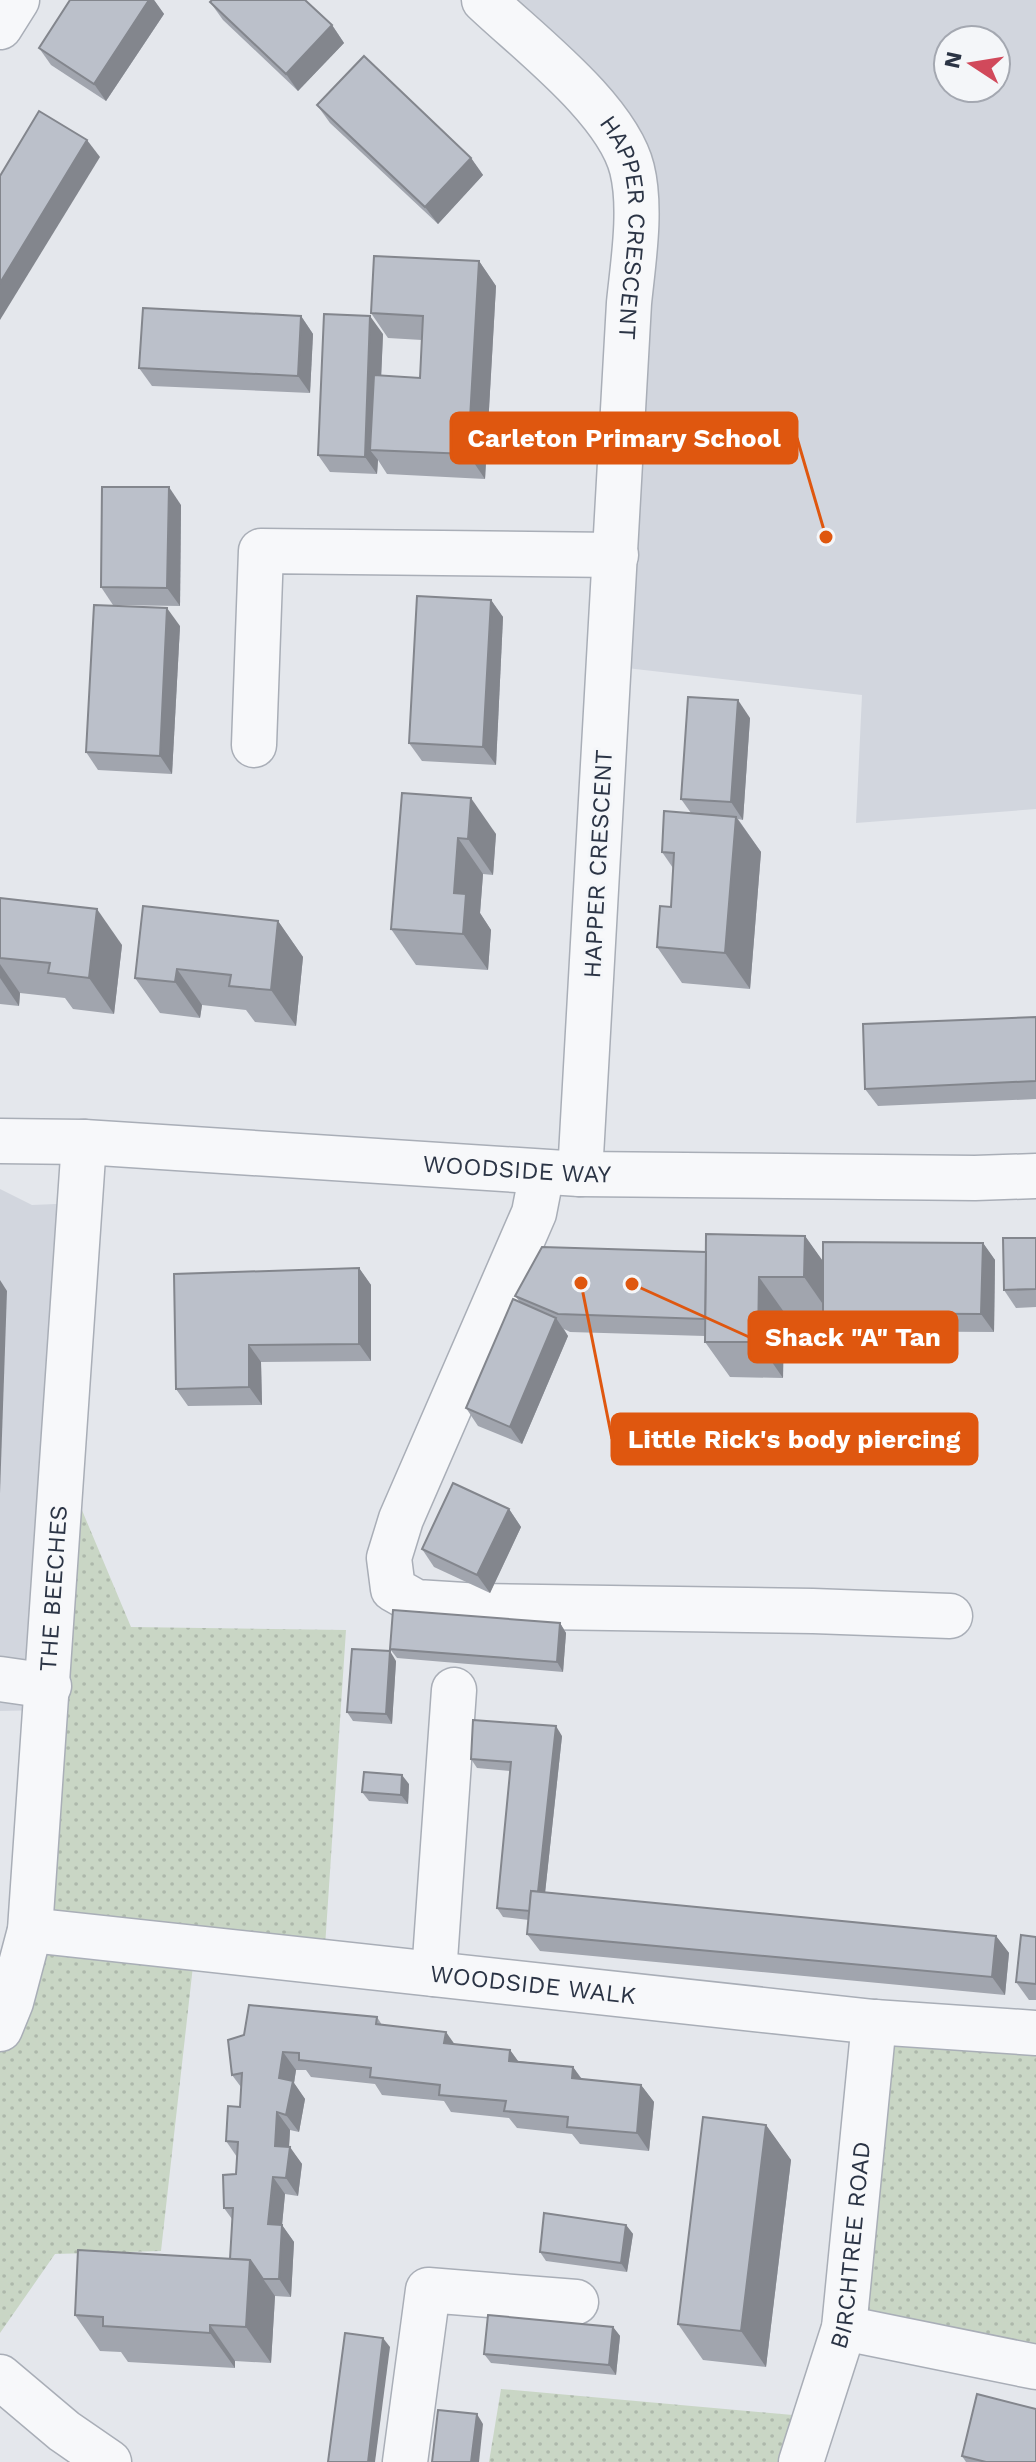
<svg xmlns="http://www.w3.org/2000/svg" width="1036" height="2462" viewBox="0 0 1036 2462" font-family="'Work Sans',sans-serif">
<style>
.built{fill:#d2d6de;fill-rule:evenodd}
.grass{fill:url(#grass-dots)}
.lines{fill:none;stroke-linecap:round;stroke-linejoin:round}
.minor-casing{stroke:#a9aeb7;stroke-width:47}
.minor{stroke:#f7f8fa;stroke-width:44}
.wall{fill:#a1a5ae}
.shaded-wall{fill:#83868d}
.building{fill:#bbc0ca;stroke:#83868d;stroke-width:2}
.labels{text-anchor:middle;dominant-baseline:central;stroke-width:6;stroke-linejoin:round;paint-order:stroke}
.street-label{font-size:24px;fill:#2b3445;stroke:#f4f6f9}
.leader{fill:none;stroke:#df570f;stroke-width:3}
.callout-dot{fill:#df570f;stroke:#f4f6f9;stroke-width:3}
.callout{fill:#df570f;stroke:#df570f;stroke-width:3}
.callout-label{font-size:26px;text-anchor:middle;font-weight:bold;fill:#fff}
</style>
<defs>
<pattern id="grass-dots" width="8" height="8" patternUnits="userSpaceOnUse" patternTransform="scale(2)"><rect width="8" height="8" fill="#c9d6c5"/><path d="M2 2h.1M6 6h.1" fill="none" stroke="#adb8ab" stroke-width="1.8" stroke-linecap="round"/></pattern>
</defs>
<rect width="100%" height="100%" fill="#e4e7ec"/>
<g class="built">
<path d="M 484,0 L 1036,0 L 1036,809 L 856,823 L 862,695 L 609,666 L 632,169 ZM 948,40 L 996,40 L 996,88 L 948,88 Z"/>
<polygon points="0,1189 32,1205 79,1203 47,1710 0,1711"/>
</g>
<g class="grass">
<polygon points="63,1465 131,1627 346,1630 324,1962 195,1948 161,2251 55,2254 0,2333 0,2029"/>
<polygon points="874,2022 1036,2033 1036,2367 844,2328"/>
<polygon points="501,2389 815,2417 801,2462 489,2462"/>
</g>
<g class="lines">
<defs>
<g id="minor">
<path id="s1" d="M 484,0 C 528,42 617,109 632,169 C 642,209 633,263 629,303 L 580,1174"/>
<polyline points="0,27 17,0"/>
<polyline points="254,745 261,551 616,555"/>
<path id="s2" d="M 0,1141 L 84,1142 L 580,1174 L 975,1178 L 1036,1176"/>
<polyline points="542,1172 534,1213 401,1519 389,1558 393,1589 416,1602 480,1606 813,1611 950,1616"/>
<polyline points="0,1679 49,1686"/>
<path id="s3" d="M 30,1930 L 874,2022 L 1036,2033"/>
<polyline points="434,1974 454,1690"/>
<path id="s4" d="M 0,2029 L 11,2002 L 30,1930 L 84,1142"/>
<polyline points="844,2328 1036,2367"/>
<polyline points="0,2377 64,2431 109,2462"/>
<polyline points="405,2462 428,2290 576,2302"/>
<path id="s5" d="M 801,2462 L 844,2328 L 874,2022"/>
</g>
</defs>
<use href="#minor" class="minor-casing"/>
<use href="#minor" class="minor"/>
</g>
<g class="wall">
<polygon points="70,0 154,0 164,14 106,101 51,65 39,48"/>
<polygon points="210,2 332,25 344,43 298,91 223,20"/>
<polygon points="317,105 471,158 483,175 438,224 330,123"/>
<polygon points="479,261 496,286 485,479 387,474 378,460 377,474 330,472 318,455 383,334 381,376 420,378 422,340 388,338 371,313"/>
<polygon points="301,316 313,334 310,393 152,386 139,368"/>
<polygon points="181,505 180,606 113,605 101,587"/>
<polygon points="491,600 503,617 496,765 422,761 409,743"/>
<polygon points="180,626 172,774 98,770 86,752"/>
<polygon points="750,718 743,820 738,819 761,852 750,989 682,983 657,947 671,907 673,868 662,852 691,813 681,799"/>
<polygon points="402,793 496,834 493,875 483,874 480,913 491,930 488,970 416,965 391,929"/>
<polygon points="0,898 122,945 114,1014 73,1009 65,998 20,993 19,1006 0,1004"/>
<polygon points="278,921 303,957 296,1026 255,1022 246,1010 202,1005 200,1018 160,1013 135,978"/>
<polygon points="1036,1017 1036,1099 878,1106 865,1089"/>
<polygon points="805,1236 823,1262 983,1243 995,1260 994,1332 835,1331 823,1313 784,1312 783,1378 730,1377 705,1342 705,1336 570,1332 564,1329 568,1336 522,1444 478,1426 466,1408 520,1302 515,1296 706,1252"/>
<polygon points="1036,1238 1036,1307 1016,1308 1004,1290"/>
<polygon points="359,1268 371,1285 371,1361 261,1362 262,1405 188,1406 176,1389"/>
<polygon points="509,1509 521,1527 490,1593 434,1567 422,1549"/>
<polygon points="560,1623 566,1633 563,1672 397,1658 390,1649"/>
<polygon points="396,1661 392,1724 353,1721 347,1712"/>
<polygon points="562,1736 545,1893 996,1936 1009,1953 1005,1995 540,1951 527,1934 529,1920 503,1917 497,1908 510,1771 477,1768 471,1759"/>
<polygon points="409,1784 408,1804 369,1801 362,1792"/>
<polygon points="1036,1937 1036,2000 1029,2000 1016,1982"/>
<polygon points="377,2017 382,2025 455,2045 510,2050 518,2061 573,2067 582,2079 641,2085 654,2102 649,2151 580,2144 572,2134 517,2128 509,2118 451,2112 444,2101 382,2095 375,2084 311,2077 306,2070 296,2070 294,2083 305,2099 299,2132 290,2130 289,2147 302,2164 298,2196 285,2194 282,2225 294,2242 291,2297 275,2296 271,2363 235,2361 235,2368 128,2362 121,2352 100,2351 75,2315 230,2259 232,2219 224,2208 236,2174 237,2157 226,2141 240,2107 241,2087 232,2075 228,2040"/>
<polygon points="766,2125 791,2160 766,2367 703,2360 678,2324"/>
<polygon points="626,2225 633,2234 627,2272 546,2261 540,2252"/>
<polygon points="613,2327 620,2336 616,2375 491,2363 484,2354"/>
<polygon points="962,2456 1036,2462 966,2462"/>
</g>
<g class="shaded-wall">
<polygon points="149,0 154,0 164,14 106,101 94,84"/>
<polygon points="332,25 344,43 298,91 286,74"/>
<polygon points="87,140 100,157 0,320 0,283"/>
<polygon points="471,158 483,175 438,224 425,207"/>
<polygon points="479,261 496,286 485,479 468,454"/>
<polygon points="301,316 313,334 310,393 298,376"/>
<polygon points="370,316 383,334 378,450 370,450 378,460 377,474 365,457"/>
<polygon points="169,487 181,505 180,606 167,588"/>
<polygon points="491,600 503,617 496,765 483,747"/>
<polygon points="167,608 180,626 172,774 160,756"/>
<polygon points="738,700 750,718 743,820 731,802"/>
<polygon points="471,798 496,834 493,875 468,839"/>
<polygon points="736,817 761,852 750,989 725,953"/>
<polygon points="458,838 483,874 480,913 491,930 488,970 463,934 454,893"/>
<polygon points="97,909 122,945 114,1014 89,978"/>
<polygon points="278,921 303,957 296,1026 271,990"/>
<polygon points="0,964 20,993 19,1006 0,978"/>
<polygon points="177,969 202,1005 200,1018 175,982"/>
<polygon points="805,1236 830,1271 829,1313 804,1277"/>
<polygon points="983,1243 995,1260 994,1332 981,1314"/>
<polygon points="359,1268 371,1285 371,1361 359,1344"/>
<polygon points="759,1277 784,1312 783,1378 758,1342"/>
<polygon points="0,1280 7,1291 0,1493"/>
<polygon points="556,1318 568,1336 522,1444 510,1427"/>
<polygon points="249,1345 261,1362 262,1405 249,1387"/>
<polygon points="509,1509 521,1527 490,1593 477,1575"/>
<polygon points="560,1623 566,1633 563,1672 557,1662"/>
<polygon points="390,1651 396,1661 392,1724 386,1714"/>
<polygon points="556,1726 562,1736 542,1921 535,1912"/>
<polygon points="402,1775 409,1784 408,1804 401,1795"/>
<polygon points="996,1936 1009,1953 1005,1995 992,1977"/>
<polygon points="446,2032 458,2049 444,2043"/>
<polygon points="510,2050 523,2068 509,2061"/>
<polygon points="283,2052 296,2070 294,2083 305,2099 299,2132 286,2115 279,2078"/>
<polygon points="573,2067 585,2084 572,2078"/>
<polygon points="641,2085 654,2102 649,2151 637,2133"/>
<polygon points="277,2112 290,2130 288,2162 290,2147 302,2164 298,2196 286,2178 275,2146"/>
<polygon points="766,2125 791,2160 766,2367 741,2331"/>
<polygon points="273,2177 285,2194 282,2225 294,2242 291,2297 279,2279 268,2224"/>
<polygon points="626,2225 633,2234 627,2272 621,2263"/>
<polygon points="250,2260 275,2296 271,2363 246,2327"/>
<polygon points="210,2325 235,2361 235,2368 210,2333"/>
<polygon points="613,2327 620,2336 616,2375 609,2365"/>
<polygon points="383,2338 390,2347 375,2462 368,2462"/>
<polygon points="477,2414 483,2424 479,2462 471,2462"/>
</g>
<g class="building">
<polygon points="70,0 149,0 94,84 39,48"/>
<polygon points="212,0 305,0 332,25 286,74 210,2"/>
<polygon points="364,56 471,158 425,207 317,105"/>
<polygon points="39,111 87,140 0,283 0,176"/>
<polygon points="374,256 479,261 468,454 370,450 374,375 420,378 423,316 371,313"/>
<polygon points="143,308 301,316 298,376 139,368"/>
<polygon points="324,314 370,316 365,457 318,455"/>
<polygon points="102,487 169,487 167,588 101,587"/>
<polygon points="417,596 491,600 483,747 409,743"/>
<polygon points="94,605 167,608 160,756 86,752"/>
<polygon points="688,697 738,700 731,802 681,799"/>
<polygon points="402,793 471,798 468,839 458,838 454,893 466,894 463,934 391,929"/>
<polygon points="664,811 736,817 725,953 657,947 660,906 671,907 674,853 662,852"/>
<polygon points="0,898 97,909 89,978 48,973 50,963 0,958"/>
<polygon points="143,906 278,921 271,990 229,986 231,975 177,969 175,982 135,978"/>
<polygon points="1036,1017 1036,1081 865,1089 863,1024"/>
<polygon points="706,1234 805,1236 804,1277 759,1277 758,1342 705,1342"/>
<polygon points="1003,1238 1036,1238 1036,1289 1004,1290"/>
<polygon points="823,1242 983,1243 981,1314 823,1313"/>
<polygon points="542,1247 706,1252 705,1319 558,1314 515,1296"/>
<polygon points="359,1268 359,1344 249,1345 249,1387 176,1389 174,1274"/>
<polygon points="513,1299 556,1318 510,1427 466,1408"/>
<polygon points="453,1483 509,1509 477,1575 422,1549"/>
<polygon points="393,1610 560,1623 557,1662 390,1649"/>
<polygon points="352,1649 390,1651 386,1714 347,1712"/>
<polygon points="473,1720 556,1726 538,1892 531,1891 530,1911 497,1908 511,1762 471,1759"/>
<polygon points="364,1772 402,1775 401,1795 362,1792"/>
<polygon points="531,1891 996,1936 992,1977 527,1934"/>
<polygon points="1021,1935 1036,1937 1036,1984 1016,1982"/>
<polygon points="249,2005 377,2017 376,2024 446,2032 444,2043 510,2050 509,2061 573,2067 572,2078 641,2085 637,2133 567,2127 568,2117 504,2111 506,2101 439,2095 440,2085 370,2077 371,2068 299,2060 299,2053 283,2052 279,2078 293,2081 286,2115 277,2112 275,2146 290,2147 286,2178 273,2177 268,2224 282,2225 279,2279 263,2279 250,2260 230,2259 233,2208 224,2208 223,2175 236,2174 238,2142 226,2141 228,2106 240,2107 242,2073 232,2075 228,2040 244,2035"/>
<polygon points="703,2117 766,2125 741,2331 678,2324"/>
<polygon points="544,2213 626,2225 621,2263 540,2252"/>
<polygon points="78,2250 250,2260 246,2327 210,2325 210,2333 103,2326 103,2317 75,2315"/>
<polygon points="488,2315 613,2327 609,2365 484,2354"/>
<polygon points="345,2333 383,2338 368,2462 328,2462"/>
<polygon points="977,2394 1036,2409 1036,2462 986,2462 962,2456"/>
<polygon points="438,2410 477,2414 471,2462 432,2462"/>
</g>
<g class="labels">
<g class="street-label">
<text stroke="none"><textPath href="#s1" startOffset="284">HAPPER CRESCENT</textPath></text>
<text transform="translate(598 864) rotate(-87)">HAPPER CRESCENT</text>
<text stroke="none"><textPath href="#s2" startOffset="518">WOODSIDE WAY</textPath></text>
<text stroke="none"><textPath href="#s4" startOffset="446">THE BEECHES</textPath></text>
<text stroke="none"><textPath href="#s3" startOffset="506">WOODSIDE WALK</textPath></text>
<text stroke="none"><textPath href="#s5" startOffset="224">BIRCHTREE ROAD</textPath></text>
</g>
</g>
<path class="leader" d="M826 537L797 438M632 1284L749 1337M581 1283L612 1439"/>
<g class="callout-dot">
<circle cx="826" cy="537" r="8"/>
<circle cx="632" cy="1284" r="8"/>
<circle cx="581" cy="1283" r="8"/>
</g>
<g class="callout">
<rect x="451" y="413" width="346" height="50" rx="8"/>
<rect x="749" y="1312" width="208" height="50" rx="8"/>
<rect x="612" y="1414" width="365" height="50" rx="8"/>
</g>
<g class="callout-label">
<text x="624" y="447">Carleton Primary School</text>
<text x="853" y="1346">Shack "A" Tan</text>
<text x="794" y="1448">Little Rick's body piercing</text>
</g>
<g transform="translate(972 64) rotate(282)"><circle r="38" fill="#f4f6f9" stroke="#a4a8b1" stroke-width="2"/>
<path d="M0-6L14 30L0 20L-14 30Z" fill="#d1495b"/>
<text y="-12" font-size="22" font-weight="bold" text-anchor="middle" fill="#2b3445">N</text>
</g>
</svg>
